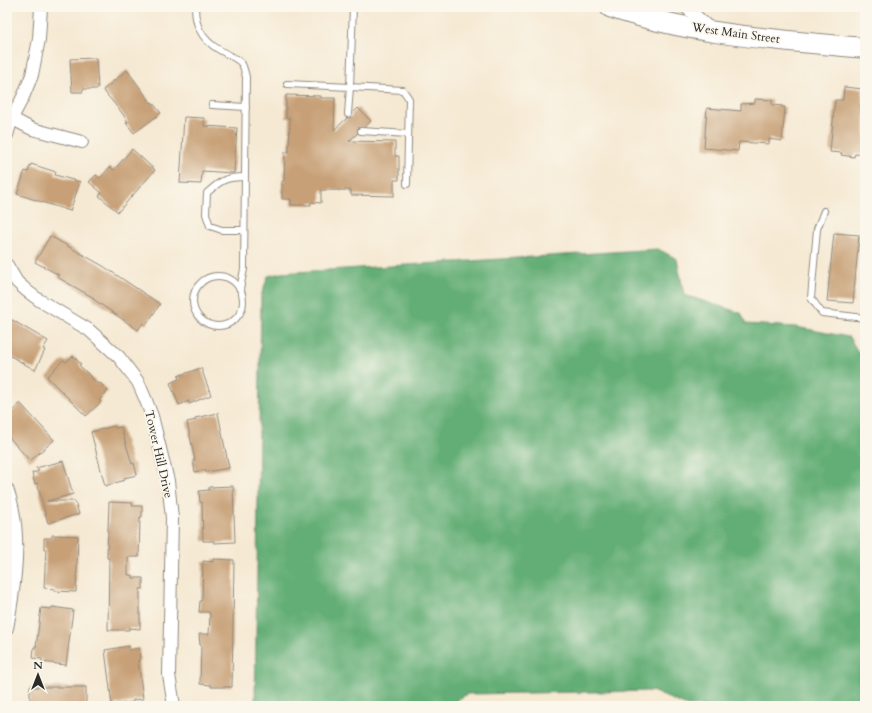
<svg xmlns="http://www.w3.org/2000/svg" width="872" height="713" viewBox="0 0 872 713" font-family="Cardo,serif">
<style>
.forest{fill:#63ae76;stroke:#476c50}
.building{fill:#c7a077}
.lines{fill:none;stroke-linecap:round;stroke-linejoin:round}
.lane-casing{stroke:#908a7f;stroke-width:8}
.street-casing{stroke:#908a7f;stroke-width:14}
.primary-casing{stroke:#908a7f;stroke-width:22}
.lane{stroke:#fff;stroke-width:6}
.street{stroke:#fff;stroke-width:12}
.primary{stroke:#fff;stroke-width:20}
.labels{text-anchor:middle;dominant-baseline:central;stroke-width:3.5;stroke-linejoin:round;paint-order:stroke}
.street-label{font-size:12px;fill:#2b2b2b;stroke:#fbf7ec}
</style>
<rect width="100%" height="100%" fill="#fbf7ec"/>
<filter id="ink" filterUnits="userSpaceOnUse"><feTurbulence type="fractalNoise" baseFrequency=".025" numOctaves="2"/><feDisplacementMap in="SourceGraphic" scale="8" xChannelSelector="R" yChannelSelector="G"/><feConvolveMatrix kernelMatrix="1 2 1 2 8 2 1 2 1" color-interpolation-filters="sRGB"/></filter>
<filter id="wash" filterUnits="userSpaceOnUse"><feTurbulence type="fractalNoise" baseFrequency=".012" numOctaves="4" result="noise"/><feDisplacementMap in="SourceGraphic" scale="16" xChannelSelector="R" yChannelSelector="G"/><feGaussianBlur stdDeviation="0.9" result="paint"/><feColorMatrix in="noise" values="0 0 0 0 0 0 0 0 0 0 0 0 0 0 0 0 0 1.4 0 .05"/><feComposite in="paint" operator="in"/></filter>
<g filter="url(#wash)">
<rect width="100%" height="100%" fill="#f5e9d3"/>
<polygon class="forest" points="658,249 677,259 684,295 741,313 746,324 796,327 849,337 864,362 865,706 687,706 652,691 467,694 447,706 255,706 261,296 268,276 281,273"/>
<g id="blocks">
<g class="building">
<polygon points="96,58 98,89 83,89 83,92 72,92 70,59"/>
<polygon points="127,70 151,103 152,102 161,113 134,133 126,123 128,122 122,113 103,90"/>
<polygon points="844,87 863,89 862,102 865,102 865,155 855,154 854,157 841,155 842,153 830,152 835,100 843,100"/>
<polygon points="286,95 321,96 321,98 335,98 334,130 347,118 351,117 353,113 358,108 371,121 365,127 358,128 357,134 349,141 395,142 395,156 399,156 399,180 394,180 394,196 351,195 351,190 321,190 321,203 311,202 311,205 291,205 291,199 282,199 282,181 284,181 285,152 289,152 290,118 286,118"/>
<polygon points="755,99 772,100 772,105 782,106 782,107 785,107 782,141 769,139 769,144 739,142 738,151 704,148 707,108 741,111 741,104 755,103"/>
<polygon points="184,117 204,118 204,126 237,128 234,173 202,171 201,184 180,183"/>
<polygon points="132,149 155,170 118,212 99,196 102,193 89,182 96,175 100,178 110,167 114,170"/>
<polygon points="31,164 56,172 55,175 80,182 70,211 17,194 25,171 28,172"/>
<polygon points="834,233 859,235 853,303 827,301"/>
<polygon points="50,236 103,266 160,304 146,325 143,323 138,330 93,299 94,298 57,277 59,275 35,262"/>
<polygon points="7,317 48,341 43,349 45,350 35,370 7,354"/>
<polygon points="73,356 81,364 79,365 98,384 100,383 108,391 99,400 101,402 86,416 47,377 63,360 66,362"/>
<polygon points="201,368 211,395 189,404 189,401 179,405 170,383 179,379 178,376"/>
<polygon points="20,403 54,440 30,461 7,435 7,408 12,412"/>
<polygon points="218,413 229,468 206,472 205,470 195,472 193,460 195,460 187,422 196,420 195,418"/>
<polygon points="114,426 115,428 121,427 132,464 134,463 137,475 124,478 125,480 105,486 91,432"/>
<polygon points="63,461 73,494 47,501 75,501 79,514 48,523 37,483 35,484 32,473 39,471 36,468"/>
<polygon points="233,486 235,542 214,543 214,541 203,541 202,502 200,502 199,491 209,490 209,487"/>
<polygon points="109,502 133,503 132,506 142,506 142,517 140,517 139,557 128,557 128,575 133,575 133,578 143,578 143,589 140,589 140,629 129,628 129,630 108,630 109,558 107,558"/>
<polygon points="52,535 78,536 76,592 55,591 55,589 44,588 46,549 44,549 44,538 52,538"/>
<polygon points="213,559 234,560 232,687 211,687 211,685 200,684 201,645 200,645 199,634 209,634 210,615 209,612 199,612 200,601 202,601 203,561 213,562"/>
<polygon points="52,607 73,610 66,665 42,662 42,659 33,658 34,647 36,647 41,608 51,609"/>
<polygon points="129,646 129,650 139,648 140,660 138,660 143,699 133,700 133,702 112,705 105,650"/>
<rect x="30" y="687" width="56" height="19"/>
</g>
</g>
</g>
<g filter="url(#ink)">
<use href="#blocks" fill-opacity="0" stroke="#908a7f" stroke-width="1"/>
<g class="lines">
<defs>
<g id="lane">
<path d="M 195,7 C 195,31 206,44 227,54 C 232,57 238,59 242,64 C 244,68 245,73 246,77 L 244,269 L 240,289"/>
<polyline points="353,7 350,87 403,90 409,99 407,184"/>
<polyline points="287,84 350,87 348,114"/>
<polyline points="212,105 246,107"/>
<polyline points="361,131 408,134"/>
<polyline points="824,211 817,229 811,298 822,313 865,318"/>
<path d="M 244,230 L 222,230 L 210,226 L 206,214 L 207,193 C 221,180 226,177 245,177"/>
<circle cx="218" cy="301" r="25"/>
</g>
<g id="street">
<polyline points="686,7 711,30"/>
<polyline points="7,116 32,129 82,142"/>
<polyline points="7,135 12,118 23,97 32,75 39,39 41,7"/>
<polyline points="7,265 17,282 27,291 39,300 89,330 119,357 138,382 145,398 152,416 168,481 172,518 169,675 174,706"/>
<path d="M 7,489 C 23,531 15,585 7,628"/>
</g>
<path id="primary" d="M 610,7 C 691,35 780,40 865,48"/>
</defs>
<use href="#lane" class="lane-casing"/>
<use href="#street" class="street-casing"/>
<use href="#primary" class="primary-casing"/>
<use href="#lane" class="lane"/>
<use href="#street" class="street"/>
<use href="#primary" class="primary"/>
</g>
</g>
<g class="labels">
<g class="street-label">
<text transform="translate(736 33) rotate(8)">West Main Street</text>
<text transform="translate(159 454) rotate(77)">Tower Hill Drive</text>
</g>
</g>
<rect width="872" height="713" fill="none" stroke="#fbf7ec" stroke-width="24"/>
<g transform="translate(38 675)" stroke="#fbf7ec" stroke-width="3" paint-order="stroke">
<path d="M0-3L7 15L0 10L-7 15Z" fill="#2b2b2b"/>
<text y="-6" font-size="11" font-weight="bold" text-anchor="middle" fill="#2b2b2b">N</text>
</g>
</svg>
